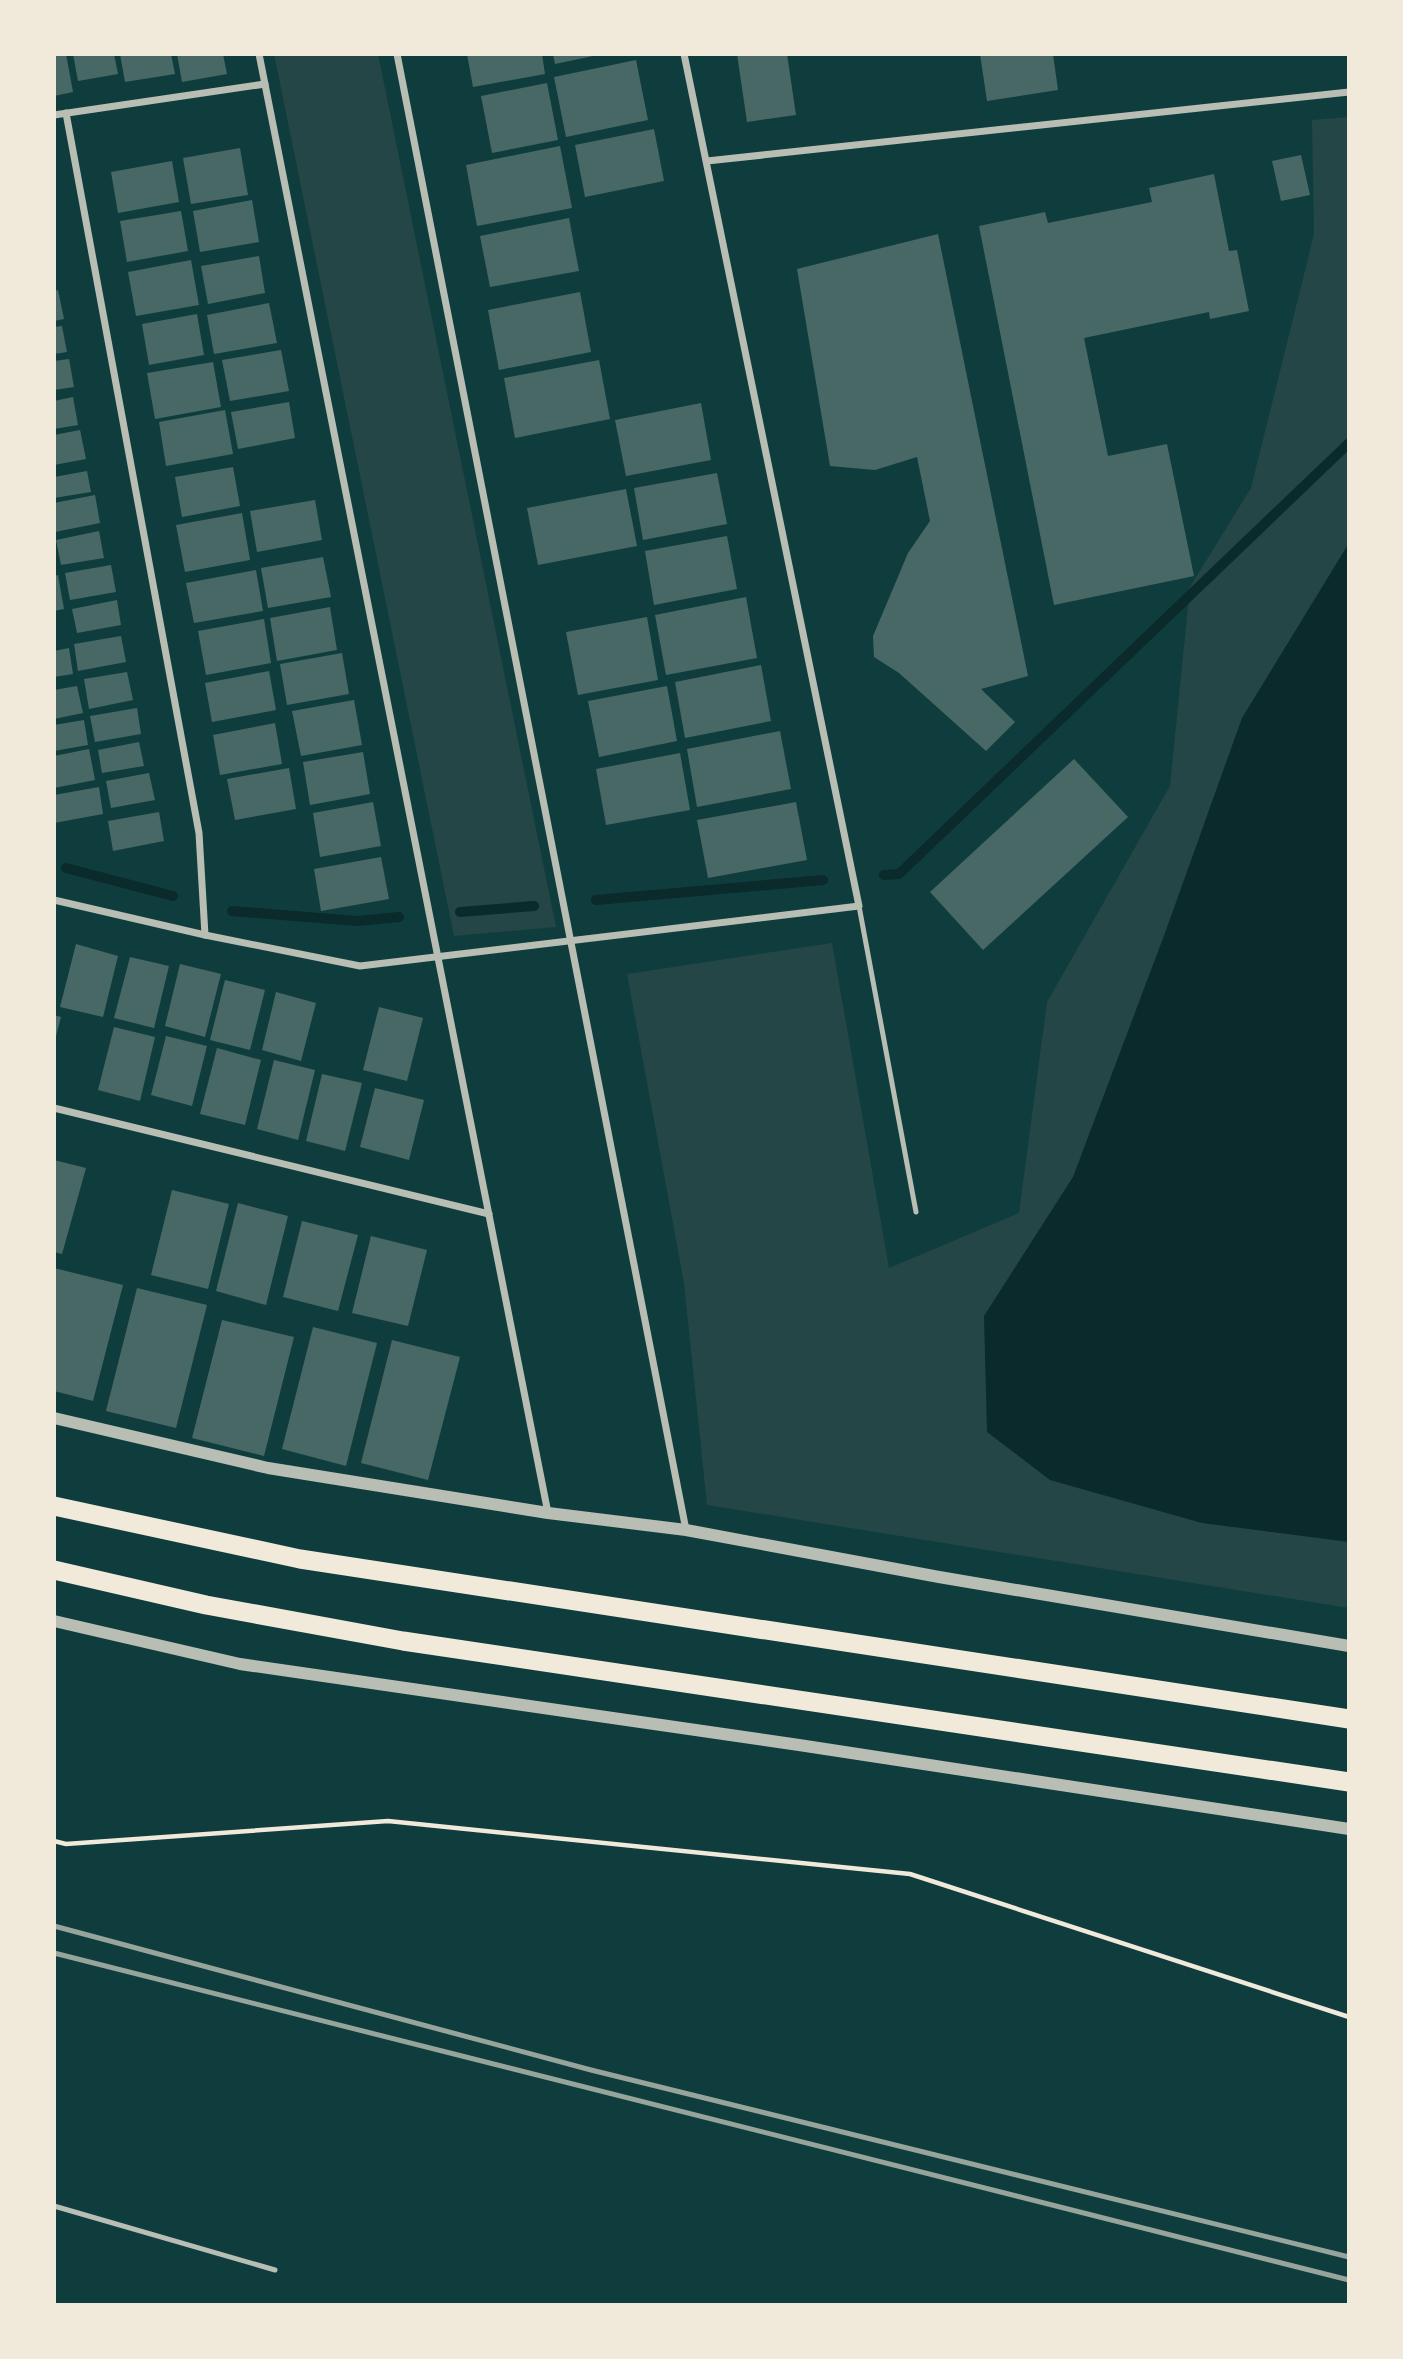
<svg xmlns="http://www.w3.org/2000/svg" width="1403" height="2359" viewBox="0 0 1403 2359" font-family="Helvetica,sans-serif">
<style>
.green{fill:#244646}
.water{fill:#0a2a2b}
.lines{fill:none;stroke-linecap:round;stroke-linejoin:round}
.stream{stroke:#0a2a2b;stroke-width:10}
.building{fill:#486865}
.path{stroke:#f1e9da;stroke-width:4.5}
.service{stroke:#b8beb3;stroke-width:5}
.minor{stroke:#b8beb3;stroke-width:7}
.tertiary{stroke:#b8beb3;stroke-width:12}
.trunk{stroke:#f1e9da;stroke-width:19}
.rail{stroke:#97a49c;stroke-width:5}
</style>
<rect width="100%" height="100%" fill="#0f3d3e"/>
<g class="green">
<polygon points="274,54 378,54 556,927 454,936"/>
<polygon points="1349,117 1349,1608 707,1505 684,1283 627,974 832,943 889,1268 1019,1213 1047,1002 1170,786 1190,587 1251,488 1314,234 1312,120"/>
</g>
<polygon class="water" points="1349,543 1349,1542 1202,1523 1050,1480 987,1432 984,1316 1073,1177 1165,933 1242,718"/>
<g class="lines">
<g class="stream">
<polyline points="66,868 173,896"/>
<polyline points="884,875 899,874 1349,443"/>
<polyline points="596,900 823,880"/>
<polyline points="232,911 357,921 399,917"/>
<polyline points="460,912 534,906"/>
</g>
</g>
<g class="building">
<polygon points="54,54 66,54 73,92 54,96"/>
<polygon points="73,54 114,54 118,74 78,81"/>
<polygon points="120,54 171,54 175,74 125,82"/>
<polygon points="177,54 223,54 227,74 182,82"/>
<polygon points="467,54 542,54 545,74 473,87"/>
<polygon points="553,54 598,54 598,55 555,64"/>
<polygon points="737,54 787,54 796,115 747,122"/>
<polygon points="980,54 1053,54 1058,90 987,101"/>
<polygon points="636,60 648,120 566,137 554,77"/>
<polygon points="547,83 558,140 492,153 481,96"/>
<polygon points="654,129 664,181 585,197 575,145"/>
<polygon points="560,146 572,208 477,226 466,165"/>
<polygon points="240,148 248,195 191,204 183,158"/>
<polygon points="1301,155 1310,195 1281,201 1272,161"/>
<polygon points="172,161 179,202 118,213 111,172"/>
<polygon points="1214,174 1229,251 1237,250 1249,311 1210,319 1209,312 1084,338 1108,456 1167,444 1194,576 1054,605 979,226 1045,212 1048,223 1152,202 1149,188"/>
<polygon points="252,200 259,242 200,252 193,211"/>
<polygon points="181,211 188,251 127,262 120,221"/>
<polygon points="569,218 579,271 490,287 480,236"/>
<polygon points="938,234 1028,676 981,689 1015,722 986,751 899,673 874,657 873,636 908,553 930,521 917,457 875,470 830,466 797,269"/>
<polygon points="259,256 265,293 208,304 201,266"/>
<polygon points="191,260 199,305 136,316 128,272"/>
<polygon points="58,290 64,319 54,321 54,291"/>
<polygon points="580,292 591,352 499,370 488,310"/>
<polygon points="269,303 277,343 214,354 207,315"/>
<polygon points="197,314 204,355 149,365 142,324"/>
<polygon points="62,326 67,352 54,354 54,327"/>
<polygon points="281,350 289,391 230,401 222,360"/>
<polygon points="69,359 74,387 54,390 54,361"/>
<polygon points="599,360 610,419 515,438 504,378"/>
<polygon points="213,362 221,407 155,419 147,373"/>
<polygon points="73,397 78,425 54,429 54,401"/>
<polygon points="289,402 295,438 238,449 231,412"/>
<polygon points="701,403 711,460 626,476 615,420"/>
<polygon points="225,410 233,454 166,466 159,422"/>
<polygon points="80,430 86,459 54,465 54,435"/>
<polygon points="233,467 240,506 182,517 175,477"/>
<polygon points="87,471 91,492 54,498 54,477"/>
<polygon points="717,473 727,524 643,540 634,488"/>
<polygon points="626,489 637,546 538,565 527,508"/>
<polygon points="95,495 100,523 55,532 54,503"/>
<polygon points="315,500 322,540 257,552 250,511"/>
<polygon points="242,513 250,560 185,572 176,525"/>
<polygon points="99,531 104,558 61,565 56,540"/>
<polygon points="727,536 737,589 654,605 645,551"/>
<polygon points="323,557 331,597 268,608 261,568"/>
<polygon points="111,565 116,592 70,600 65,573"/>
<polygon points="256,570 263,611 194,623 186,583"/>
<polygon points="58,575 64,609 54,611 54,576"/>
<polygon points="746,597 757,658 666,675 655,615"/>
<polygon points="117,600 121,625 77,633 72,609"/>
<polygon points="330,607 337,650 277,661 270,618"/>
<polygon points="647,617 658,680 578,695 566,632"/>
<polygon points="264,619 271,663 206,675 198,631"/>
<polygon points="121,636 126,662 78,671 74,644"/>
<polygon points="69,648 73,674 54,677 54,651"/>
<polygon points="342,653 349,694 287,705 280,664"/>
<polygon points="761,665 771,721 685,738 675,682"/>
<polygon points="269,671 276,710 212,722 205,683"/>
<polygon points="127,672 133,700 89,709 84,679"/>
<polygon points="77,686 83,713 54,719 54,690"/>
<polygon points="667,686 677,741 599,757 588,701"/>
<polygon points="354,700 362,745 301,756 292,711"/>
<polygon points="137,708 141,734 95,742 90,716"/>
<polygon points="84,720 88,745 54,751 54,725"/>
<polygon points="275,723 282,764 220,775 213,735"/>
<polygon points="780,731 791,789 697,807 687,749"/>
<polygon points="139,742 144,766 102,773 98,750"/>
<polygon points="89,749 95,780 54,788 54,756"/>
<polygon points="363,752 370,794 310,805 303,762"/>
<polygon points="680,753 690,810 606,825 596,769"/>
<polygon points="1074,759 1128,817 983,950 930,892"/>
<polygon points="289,768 296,809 235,820 227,779"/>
<polygon points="149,773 155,800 111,808 106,781"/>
<polygon points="99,787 103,814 54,823 54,795"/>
<polygon points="373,802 381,846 320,857 313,813"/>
<polygon points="796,802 807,860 708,878 697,820"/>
<polygon points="159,812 164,841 113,851 108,821"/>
<polygon points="381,857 389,899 321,911 314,869"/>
<polygon points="76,944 118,956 103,1017 60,1007"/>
<polygon points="130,957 169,966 154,1028 114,1018"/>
<polygon points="180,964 221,974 205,1037 165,1026"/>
<polygon points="225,980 265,990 250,1050 210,1040"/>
<polygon points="276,992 316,1003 301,1061 262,1050"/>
<polygon points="379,1007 423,1018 407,1081 363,1070"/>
<polygon points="54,1015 61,1017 55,1040 54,1040"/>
<polygon points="114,1027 155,1037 140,1101 98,1090"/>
<polygon points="166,1036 207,1046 192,1106 151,1095"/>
<polygon points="217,1048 261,1060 245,1125 200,1114"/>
<polygon points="274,1060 315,1070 298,1140 257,1129"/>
<polygon points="322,1074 362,1083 345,1151 306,1141"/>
<polygon points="375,1088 424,1100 409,1160 360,1147"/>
<polygon points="54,1160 86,1168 62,1254 54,1252"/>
<polygon points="172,1190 229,1204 208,1289 151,1275"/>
<polygon points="238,1203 288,1216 266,1305 216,1291"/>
<polygon points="302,1221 358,1235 338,1311 283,1297"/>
<polygon points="371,1236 427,1250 408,1326 352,1313"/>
<polygon points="54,1268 123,1285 93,1401 54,1391"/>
<polygon points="137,1288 207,1305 176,1428 106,1411"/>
<polygon points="222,1320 294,1337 264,1456 192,1438"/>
<polygon points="313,1327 377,1343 346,1466 282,1449"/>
<polygon points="392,1340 460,1357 428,1480 361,1463"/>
</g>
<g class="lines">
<polyline class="path" points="54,1841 66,1844 388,1821 910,1874 1349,2017"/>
<g class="service">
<polyline points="859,906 916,1212"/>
<polyline points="54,2206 275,2270"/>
</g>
<g class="minor">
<polyline points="259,54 548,1513"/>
<polyline points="397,54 686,1530"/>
<polyline points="66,113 199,833 205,935"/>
<polyline points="54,115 265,84"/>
<polyline points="707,161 1349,92"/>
<polyline points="54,900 205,935 360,966 859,906 684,54"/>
<polyline points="54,1108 489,1214"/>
</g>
<g class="tertiary">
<polyline points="54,1418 268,1468 548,1513 686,1530 939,1577 1349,1646"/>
<polyline points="54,1621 240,1664 799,1745 1349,1829"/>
</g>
<g class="trunk">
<polyline points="54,1506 300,1559 1349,1719"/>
<polyline points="54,1570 206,1605 403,1641 1349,1782"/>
</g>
<g class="rail">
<polyline points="54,1926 591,2070 1349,2257"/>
<polyline points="54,1953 1349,2280"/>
</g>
</g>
<rect width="1403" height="2359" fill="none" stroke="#f1e9da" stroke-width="112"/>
</svg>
